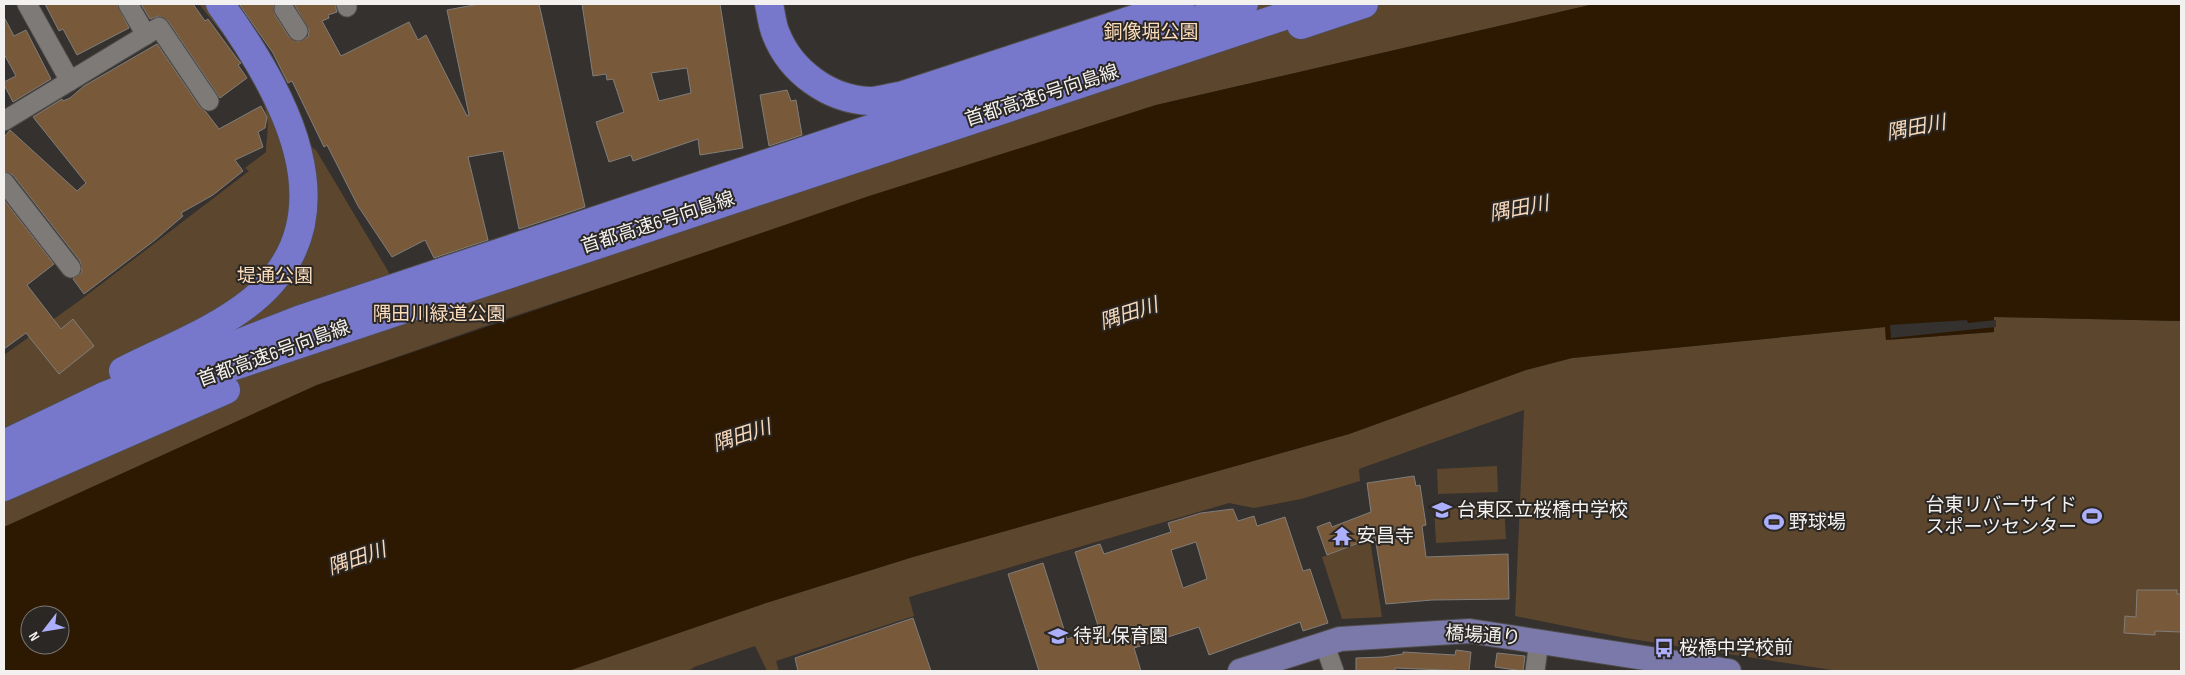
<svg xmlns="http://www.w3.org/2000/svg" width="2185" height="675" viewBox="0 0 2185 675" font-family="'Sofia Sans Condensed','Noto Sans JP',sans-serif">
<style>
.green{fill:#5d462e}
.water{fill:#2d1902;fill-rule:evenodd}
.pier{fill:#34312e}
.building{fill:#785a3b;stroke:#817d7a;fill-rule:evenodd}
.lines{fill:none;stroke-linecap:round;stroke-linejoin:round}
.minor-casing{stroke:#504d4a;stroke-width:21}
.major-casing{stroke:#504d4a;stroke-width:26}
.highway-casing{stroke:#504d4a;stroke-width:30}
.minor{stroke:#7e7a77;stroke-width:19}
.major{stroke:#7a79aa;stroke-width:24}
.highway{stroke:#7778cc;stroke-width:28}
.labels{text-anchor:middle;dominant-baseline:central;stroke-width:4;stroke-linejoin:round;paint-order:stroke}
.park-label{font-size:19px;fill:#fcddbd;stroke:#2a2724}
.street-label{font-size:19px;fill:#f3f1ef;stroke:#2a2724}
.poi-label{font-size:19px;fill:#f3f1ef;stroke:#2a2724;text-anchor:start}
.water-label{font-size:20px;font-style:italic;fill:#f8d9ba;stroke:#2a2724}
</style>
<rect width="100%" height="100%" fill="#34312e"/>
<g class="green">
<path d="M 199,4 L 212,4 L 307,144 L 316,150 L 388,271 L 401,300 L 742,186 L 1148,4 L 1594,4 L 1156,105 L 508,318 L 317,385 L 4,527 L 4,355 L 83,298 L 249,171 L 245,168 L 266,152 C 266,141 269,128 267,117 C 259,74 225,37 199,4 Z"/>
<polygon points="1993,317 2181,321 2181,671 1838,671 1625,638 1515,616 1524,410 1359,469 1360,481 1301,499 1254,508 1229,503 909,597 914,616 776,661 779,671 767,671 755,646 694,667 689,671 568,671 766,603 913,557 1349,434 1526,370 1572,358 1885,327 1886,340 1994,332"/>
<polygon points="1497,466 1498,492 1438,494 1437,469"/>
<polygon points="1504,503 1506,539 1436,543 1434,507"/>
<polygon points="1370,540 1382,617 1342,619 1322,557"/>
</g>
<path class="water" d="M 1594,4 L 2181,4 L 2181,321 L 1994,317 L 1994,332 L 1886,340 L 1885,327 L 1572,358 L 1526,370 L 1349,434 L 913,557 L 766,603 L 568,671 L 4,671 L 4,527 L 317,385 L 869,196 L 1156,105 ZM 30,615 L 60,615 L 60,645 L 30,645 Z"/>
<polygon class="pier" points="1967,320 1968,323 1996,320 1996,327 1891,338 1890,325"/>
<g class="building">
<polygon points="45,4 117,4 129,28 77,55 63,29 59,31"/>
<polygon points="141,4 193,4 205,21 208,19 238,60 241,63 238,65 247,78 220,98 168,21 159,16 150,19"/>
<polygon points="239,4 274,4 275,15 289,37 298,42 308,37 309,30 294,4 335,4 337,12 328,15 329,18 322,21 341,56 409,22 418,40 426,35 467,116 469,115 447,10 479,4 539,4 585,207 519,229 503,151 468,157 488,240 434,258 425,240 392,257 358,206 327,145 324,147 292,81 288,83 273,53"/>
<path d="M 582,4 L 720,4 L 743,148 L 700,155 L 698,139 L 633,161 L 631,155 L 609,162 L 596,122 L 624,112 L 613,79 L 607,80 L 606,74 L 593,76 ZM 687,68 L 691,93 L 659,101 L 651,73 Z"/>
<polygon points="4,17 14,36 26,30 51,79 13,102 4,85 4,82 16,76 4,54"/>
<polygon points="157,44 200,107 206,112 219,129 261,106 267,117 265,128 258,132 263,147 235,160 243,171 213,195 181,213 183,216 155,240 84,294 73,279 82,272 80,261 13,175 4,171 4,137 10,130 77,191 86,183 33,117 62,99 63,101 70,98 84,86"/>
<polygon points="787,90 791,101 796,100 802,135 769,146 760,95"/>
<polygon points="4,200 54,264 27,285 61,329 73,319 94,346 59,374 26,333 4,349"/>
<polygon points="1414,476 1416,486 1420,485 1426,525 1422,526 1426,557 1508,554 1509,599 1432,600 1386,604 1375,537 1327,555 1317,527 1330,522 1332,527 1371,512 1367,483"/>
<path d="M 1233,509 L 1238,521 L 1254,516 L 1257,526 L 1285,517 L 1303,571 L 1310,569 L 1328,623 L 1303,631 L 1300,622 L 1209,655 L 1199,627 L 1134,648 L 1141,671 L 1039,671 L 1008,574 L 1043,563 L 1067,639 L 1099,629 L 1075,552 L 1100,544 L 1104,554 L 1171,532 L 1168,523 L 1201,513 ZM 1196,542 L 1207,579 L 1183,588 L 1171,550 Z"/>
<polygon points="2137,590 2177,590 2177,594 2181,594 2181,632 2155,631 2155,635 2124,633 2125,616 2136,617"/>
<polygon points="913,618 931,671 798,671 795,658"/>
<polygon points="1456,650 1471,652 1469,671 1395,668 1395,671 1356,671 1356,658 1383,657 1403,654 1403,652 1455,655"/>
<polygon points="1497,653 1525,656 1523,671 1495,667"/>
</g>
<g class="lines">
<defs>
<g id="minor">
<polyline points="27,4 70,81"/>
<polyline points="128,4 146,35"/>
<polyline points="346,4 347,7"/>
<polyline points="284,9 298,31"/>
<polyline points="4,121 159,27 209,101"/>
<polyline points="4,182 71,268"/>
<polyline points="1324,643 1334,671"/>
<polyline points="1535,671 1539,641"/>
</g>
<polyline id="major" points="1240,671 1340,639 1470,631 1729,671"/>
<g id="highway">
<path d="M 769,4 C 771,13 772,25 776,34 C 791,72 829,99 869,101 C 879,101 890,97 900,96 L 1180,4"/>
<polyline points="1301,25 1364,4"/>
<path d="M 123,371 C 166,349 215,331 253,300 C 355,215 281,88 220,4"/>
<polyline points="4,444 104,396 301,319 1244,4"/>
<polyline points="4,466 106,418 231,367 1320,4"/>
<polyline points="4,487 226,390"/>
</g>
</defs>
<use href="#minor" class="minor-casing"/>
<use href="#major" class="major-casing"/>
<use href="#highway" class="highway-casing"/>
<use href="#minor" class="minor"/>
<use href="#major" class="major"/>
<use href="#highway" class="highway"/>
</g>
<defs>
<symbol id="school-bare" viewBox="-9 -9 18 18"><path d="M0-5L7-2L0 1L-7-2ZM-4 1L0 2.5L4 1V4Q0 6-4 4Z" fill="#acaffb" stroke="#2a2724" stroke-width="2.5" paint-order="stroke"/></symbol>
<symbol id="stadium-bare" viewBox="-9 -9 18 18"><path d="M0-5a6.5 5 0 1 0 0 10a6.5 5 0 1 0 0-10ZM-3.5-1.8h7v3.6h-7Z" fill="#acaffb" stroke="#2a2724" stroke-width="2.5" paint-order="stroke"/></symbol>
<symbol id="temple-bare" viewBox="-9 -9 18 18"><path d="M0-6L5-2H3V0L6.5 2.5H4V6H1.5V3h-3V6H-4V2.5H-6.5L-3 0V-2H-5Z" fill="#acaffb" stroke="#2a2724" stroke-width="2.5" paint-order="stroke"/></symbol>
<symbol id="bus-bare" viewBox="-9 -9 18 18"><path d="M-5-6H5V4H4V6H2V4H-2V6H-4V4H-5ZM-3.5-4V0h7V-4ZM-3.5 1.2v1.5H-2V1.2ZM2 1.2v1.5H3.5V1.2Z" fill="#acaffb" stroke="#2a2724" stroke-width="2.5" paint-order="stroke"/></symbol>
</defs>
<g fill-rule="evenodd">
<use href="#school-bare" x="1428" y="496" width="28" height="28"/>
<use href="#stadium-bare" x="2078" y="502" width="28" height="28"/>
<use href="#stadium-bare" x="1760" y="508" width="28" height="28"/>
<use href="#temple-bare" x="1328" y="522" width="28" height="28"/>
<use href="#school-bare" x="1044" y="622" width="28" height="28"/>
<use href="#bus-bare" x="1650" y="634" width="28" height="28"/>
</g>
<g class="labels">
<g class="park-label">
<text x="1151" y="32">銅像堀公園</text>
<text x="275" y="276">堤通公園</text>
<text x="439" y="314">隅田川緑道公園</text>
</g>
<g class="street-label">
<text transform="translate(1042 96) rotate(-18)">首都高速6号向島線</text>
<text transform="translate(658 223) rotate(-18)">首都高速6号向島線</text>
<text transform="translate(274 354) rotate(-20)">首都高速6号向島線</text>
<text transform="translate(1483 636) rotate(4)">橋場通り</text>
</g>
<g class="poi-label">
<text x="2077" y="505" text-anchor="end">台東リバーサイド<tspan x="2077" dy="22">スポーツセンター</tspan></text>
<text x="1457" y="510">台東区立桜橋中学校</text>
<text x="1789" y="522">野球場</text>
<text x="1357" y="536">安昌寺</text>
<text x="1073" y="636">待乳保育園</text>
<text x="1679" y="648">桜橋中学校前</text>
</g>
<g class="water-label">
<text transform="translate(1916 128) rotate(-11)">隅田川</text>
<text transform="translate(1519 209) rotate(-11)">隅田川</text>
<text transform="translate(1129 314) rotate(-18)">隅田川</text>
<text transform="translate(742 436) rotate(-18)">隅田川</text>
<text transform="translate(357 559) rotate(-19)">隅田川</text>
</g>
</g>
<rect width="2185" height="675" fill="none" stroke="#f3f1ef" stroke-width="10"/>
<g transform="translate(45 630) rotate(239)"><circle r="24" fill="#2a2724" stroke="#7a7875"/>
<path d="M0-4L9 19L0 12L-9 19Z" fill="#acaffb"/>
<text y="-8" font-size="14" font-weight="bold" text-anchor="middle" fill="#f3f1ef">N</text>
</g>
</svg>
